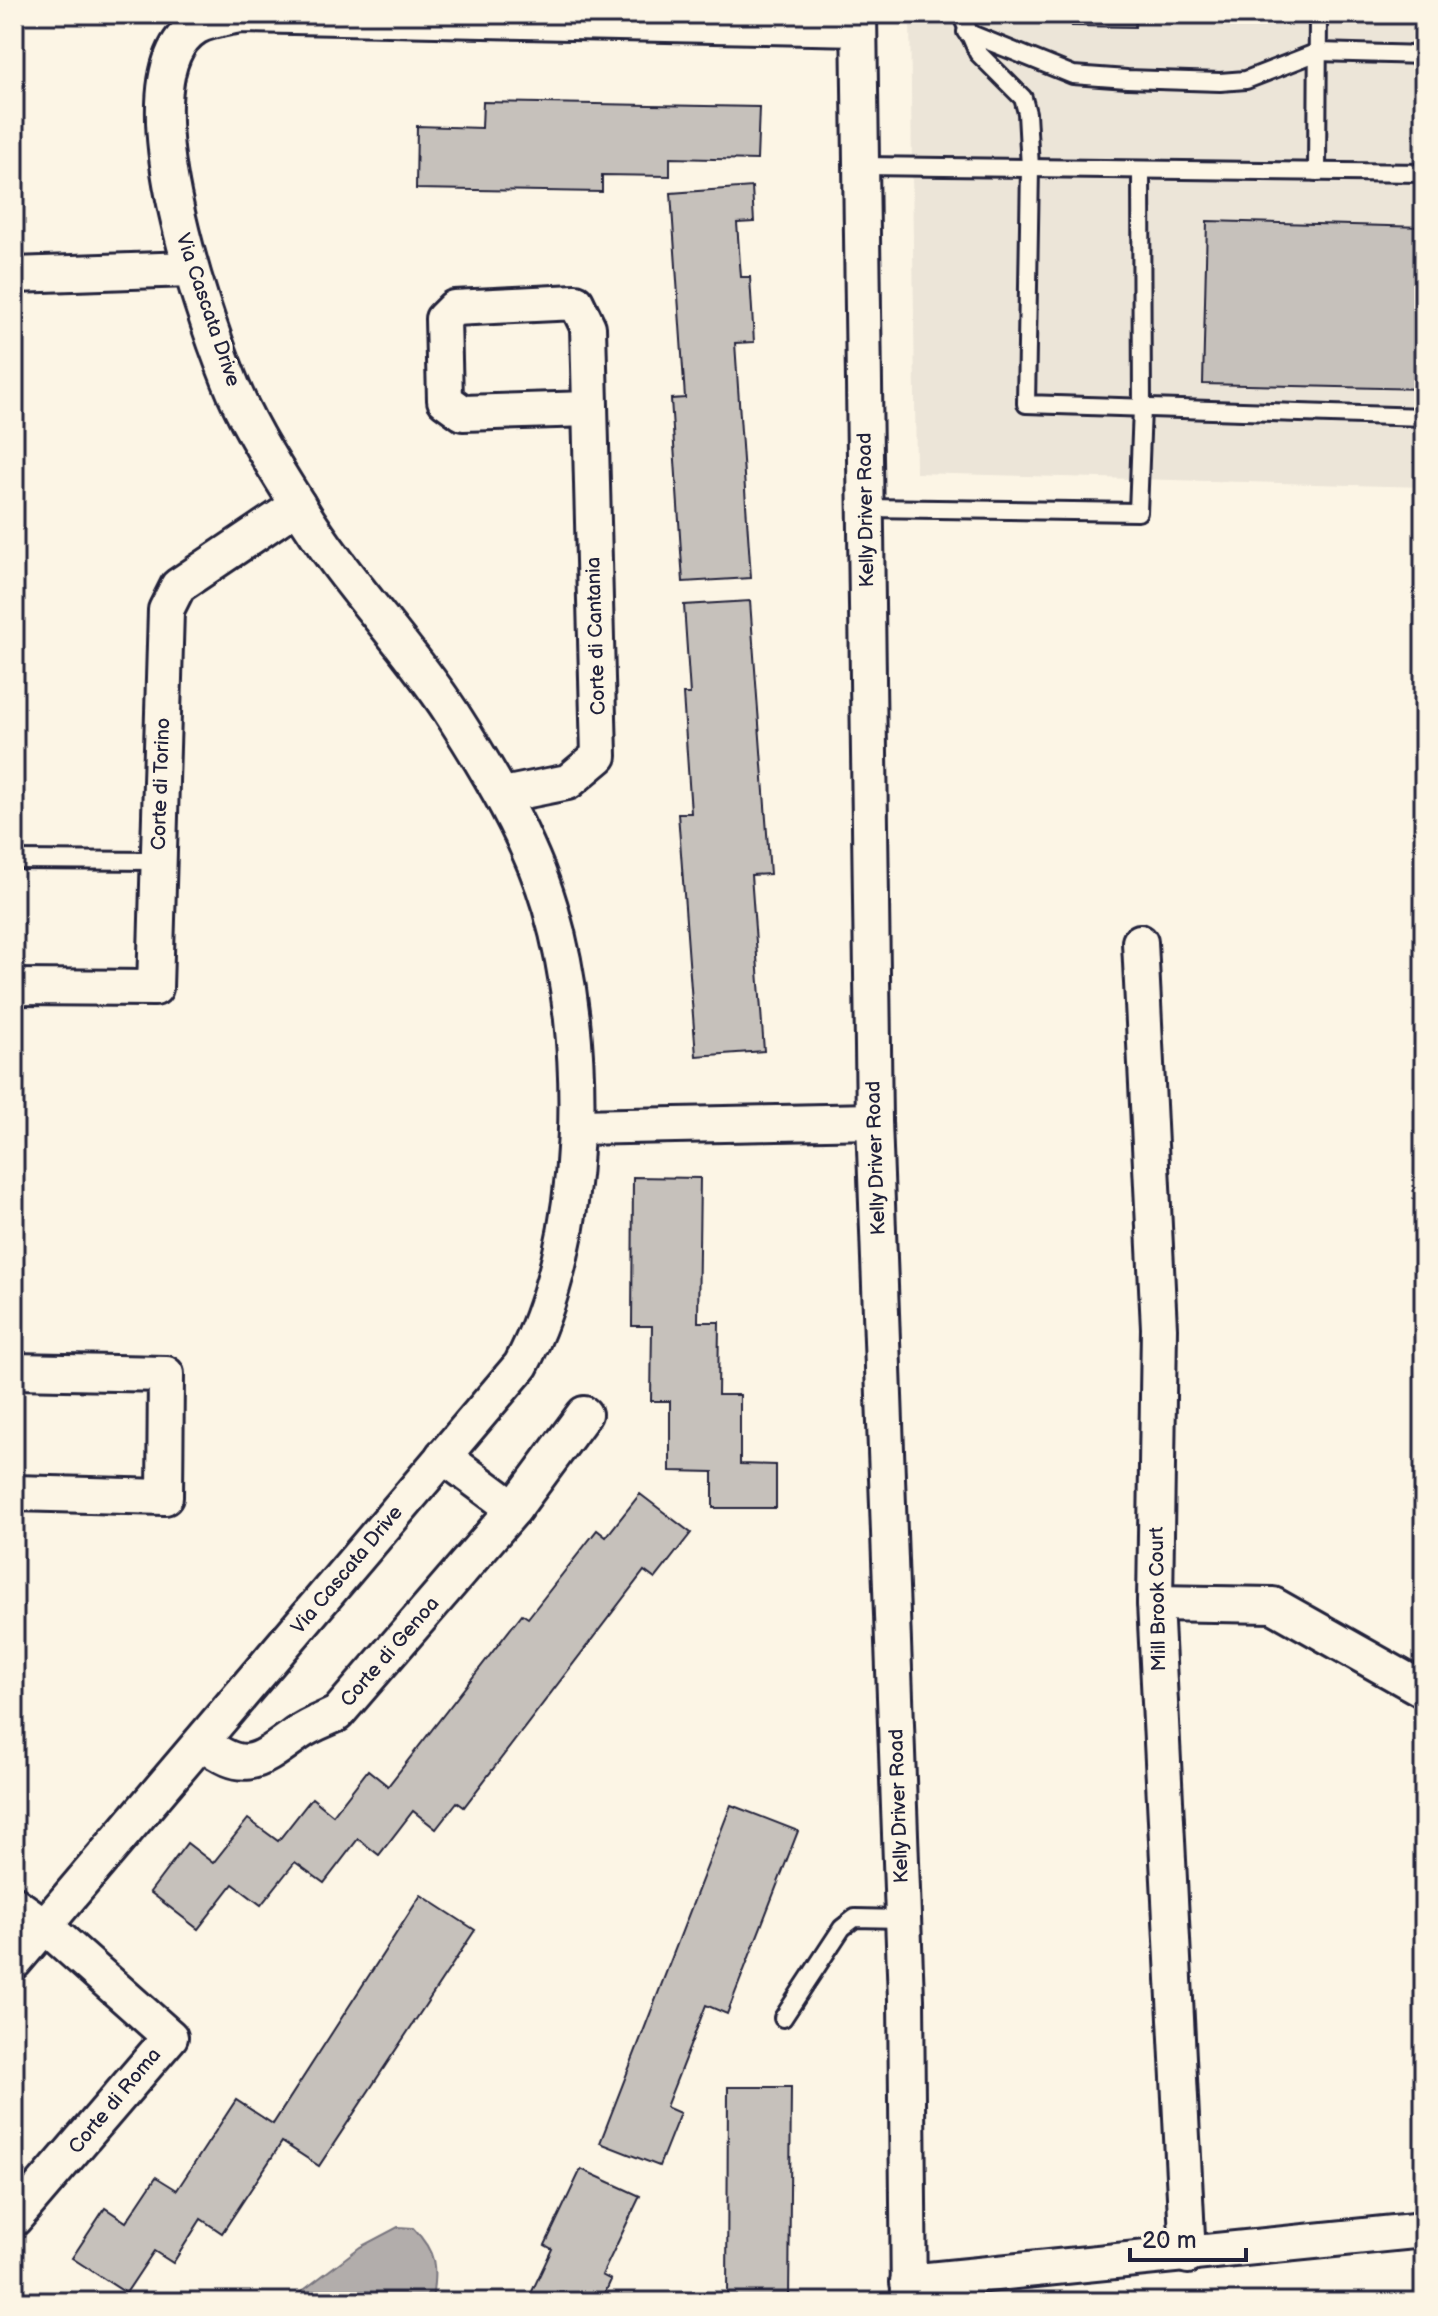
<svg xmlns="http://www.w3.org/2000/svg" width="1438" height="2316" viewBox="0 0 1438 2316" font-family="'Balsamiq Sans',sans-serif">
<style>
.built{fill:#ece5d8}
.water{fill:#b2adab;stroke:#78757e;stroke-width:2}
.building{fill:#c6c1bb;stroke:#22223b;stroke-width:2}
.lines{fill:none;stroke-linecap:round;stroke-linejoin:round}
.service-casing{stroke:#22223b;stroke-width:22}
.minor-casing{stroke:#22223b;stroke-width:40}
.service{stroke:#fcf5e5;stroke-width:16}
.minor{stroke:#fcf5e5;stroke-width:34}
.labels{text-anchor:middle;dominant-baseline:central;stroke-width:6;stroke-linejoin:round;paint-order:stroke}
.street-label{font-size:20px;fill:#22223b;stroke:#fcf5e5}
</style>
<rect width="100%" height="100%" fill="#fcf5e5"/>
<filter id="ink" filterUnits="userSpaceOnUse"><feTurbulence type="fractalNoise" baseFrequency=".0125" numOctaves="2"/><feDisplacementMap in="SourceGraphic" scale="16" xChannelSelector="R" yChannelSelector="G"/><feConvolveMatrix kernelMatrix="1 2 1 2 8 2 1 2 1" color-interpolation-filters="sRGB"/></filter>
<g filter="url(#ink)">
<polygon class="built" points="910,14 1424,14 1424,487 916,473"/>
<path class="water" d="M 398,2227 L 413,2228 C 438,2254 436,2267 432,2302 L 288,2302 L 360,2247 Z"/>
<g class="building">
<polygon points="1073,14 1136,14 1135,27 1072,26"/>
<polygon points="483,102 759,107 757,160 670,158 670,176 602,175 602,192 416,189 417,126 482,128"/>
<polygon points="752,187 754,222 737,223 741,277 750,277 754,342 735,343 751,578 683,582 671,399 685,398 671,193"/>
<polygon points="1207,221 1424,227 1424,389 1203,384"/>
<polygon points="750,601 770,874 751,875 764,1051 696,1056 678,813 691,813 683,694 690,694 684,605"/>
<polygon points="633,1177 700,1178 698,1322 719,1322 718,1395 740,1395 740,1464 776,1465 776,1508 713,1508 713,1472 670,1471 670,1401 651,1401 652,1326 632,1326"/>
<polygon points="640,1494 691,1533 655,1579 644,1571 464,1807 457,1802 436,1829 413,1811 379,1855 358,1839 324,1883 295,1862 261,1905 233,1884 198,1929 150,1892 187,1843 213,1863 248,1819 278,1841 312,1798 333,1815 368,1770 388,1786 522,1614 528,1618 597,1530 606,1537"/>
<polygon points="731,1805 798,1831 727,2014 706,2005 666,2107 680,2113 659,2166 600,2143"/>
<polygon points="421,1895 475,1930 319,2166 282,2142 222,2233 201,2219 173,2263 154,2251 126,2293 72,2258 105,2208 126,2222 156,2177 177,2190 236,2100 273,2124"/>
<polygon points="728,2087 791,2087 789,2302 727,2302"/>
<polygon points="581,2169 640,2196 602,2275 611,2280 601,2302 527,2302 552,2249 545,2245"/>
</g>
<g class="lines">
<defs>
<g id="service">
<polyline points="961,14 978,53 1023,98 1027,113 1030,168 1026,404 1424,417"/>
<polyline points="966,32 1073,75 1127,79 1220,82 1246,80 1318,52 1424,55"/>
<polyline points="862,166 1424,173"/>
<polyline points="1317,172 1318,14"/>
<polyline points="866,508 1138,512 1142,408 1141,170"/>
<polyline points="14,860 159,861"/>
<polyline points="783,2018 842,1928 855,1918 903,1919"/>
</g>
<g id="minor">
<polyline points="859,14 874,1121 906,1999 909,2302"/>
<polyline points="14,275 190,269"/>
<polyline points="503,795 568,782 599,756 588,327 576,302 454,308 443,319 445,400 463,413 589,409"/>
<polyline points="1140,942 1159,1328 1155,1603 1188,2256"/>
<polyline points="14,987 155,988 166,610 178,586 298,505"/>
<polyline points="578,1127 874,1121"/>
<polyline points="14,1371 166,1374 165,1497 14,1493"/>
<polyline points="514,1509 584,1414"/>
<polyline points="1155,1603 1273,1605 1424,1690"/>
<path d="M 202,1742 C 245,1775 257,1763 297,1734 C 309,1725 324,1720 337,1714 L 514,1509 L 443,1456"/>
<polyline points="14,1904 45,1926 170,2037 14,2219"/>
<path d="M 14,1962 L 521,1365 C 588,1240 590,1041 550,907 C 529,837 490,773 451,712 C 404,640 343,580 298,505 C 274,466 246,423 229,379 C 203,314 118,74 196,27 C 208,20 227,18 240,15 L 859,28"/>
<polyline points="908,2282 1424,2230"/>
</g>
</defs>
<use href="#service" class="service-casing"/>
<use href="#minor" class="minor-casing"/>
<use href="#service" class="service"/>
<use href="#minor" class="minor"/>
</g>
</g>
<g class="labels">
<g class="street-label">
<text transform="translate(208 310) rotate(71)">Via Cascata Drive</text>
<text transform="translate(866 510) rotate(-91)">Kelly Driver Road</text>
<text transform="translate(596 636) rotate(-92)">Corte di Cantania</text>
<text transform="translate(161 784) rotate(-88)">Corte di Torino</text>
<text transform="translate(876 1158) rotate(-92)">Kelly Driver Road</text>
<text transform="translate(347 1570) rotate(-50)">Via Cascata Drive</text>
<text transform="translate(1158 1599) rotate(-91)">Mill Brook Court</text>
<text transform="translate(390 1652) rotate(-49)">Corte di Genoa</text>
<text transform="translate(899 1806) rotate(-92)">Kelly Driver Road</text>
<text transform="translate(115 2101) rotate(-50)">Corte di Roma</text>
</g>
</g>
<rect width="1438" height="2316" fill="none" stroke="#fcf5e5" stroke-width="48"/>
<rect x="24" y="24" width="1390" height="2268" fill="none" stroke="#22223b" stroke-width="3" filter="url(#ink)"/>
<path d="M1130 2248v12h116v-12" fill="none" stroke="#22223b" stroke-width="4"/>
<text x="1142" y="2248" font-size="24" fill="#22223b" stroke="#fcf5e5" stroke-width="6" paint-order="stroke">20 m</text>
</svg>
